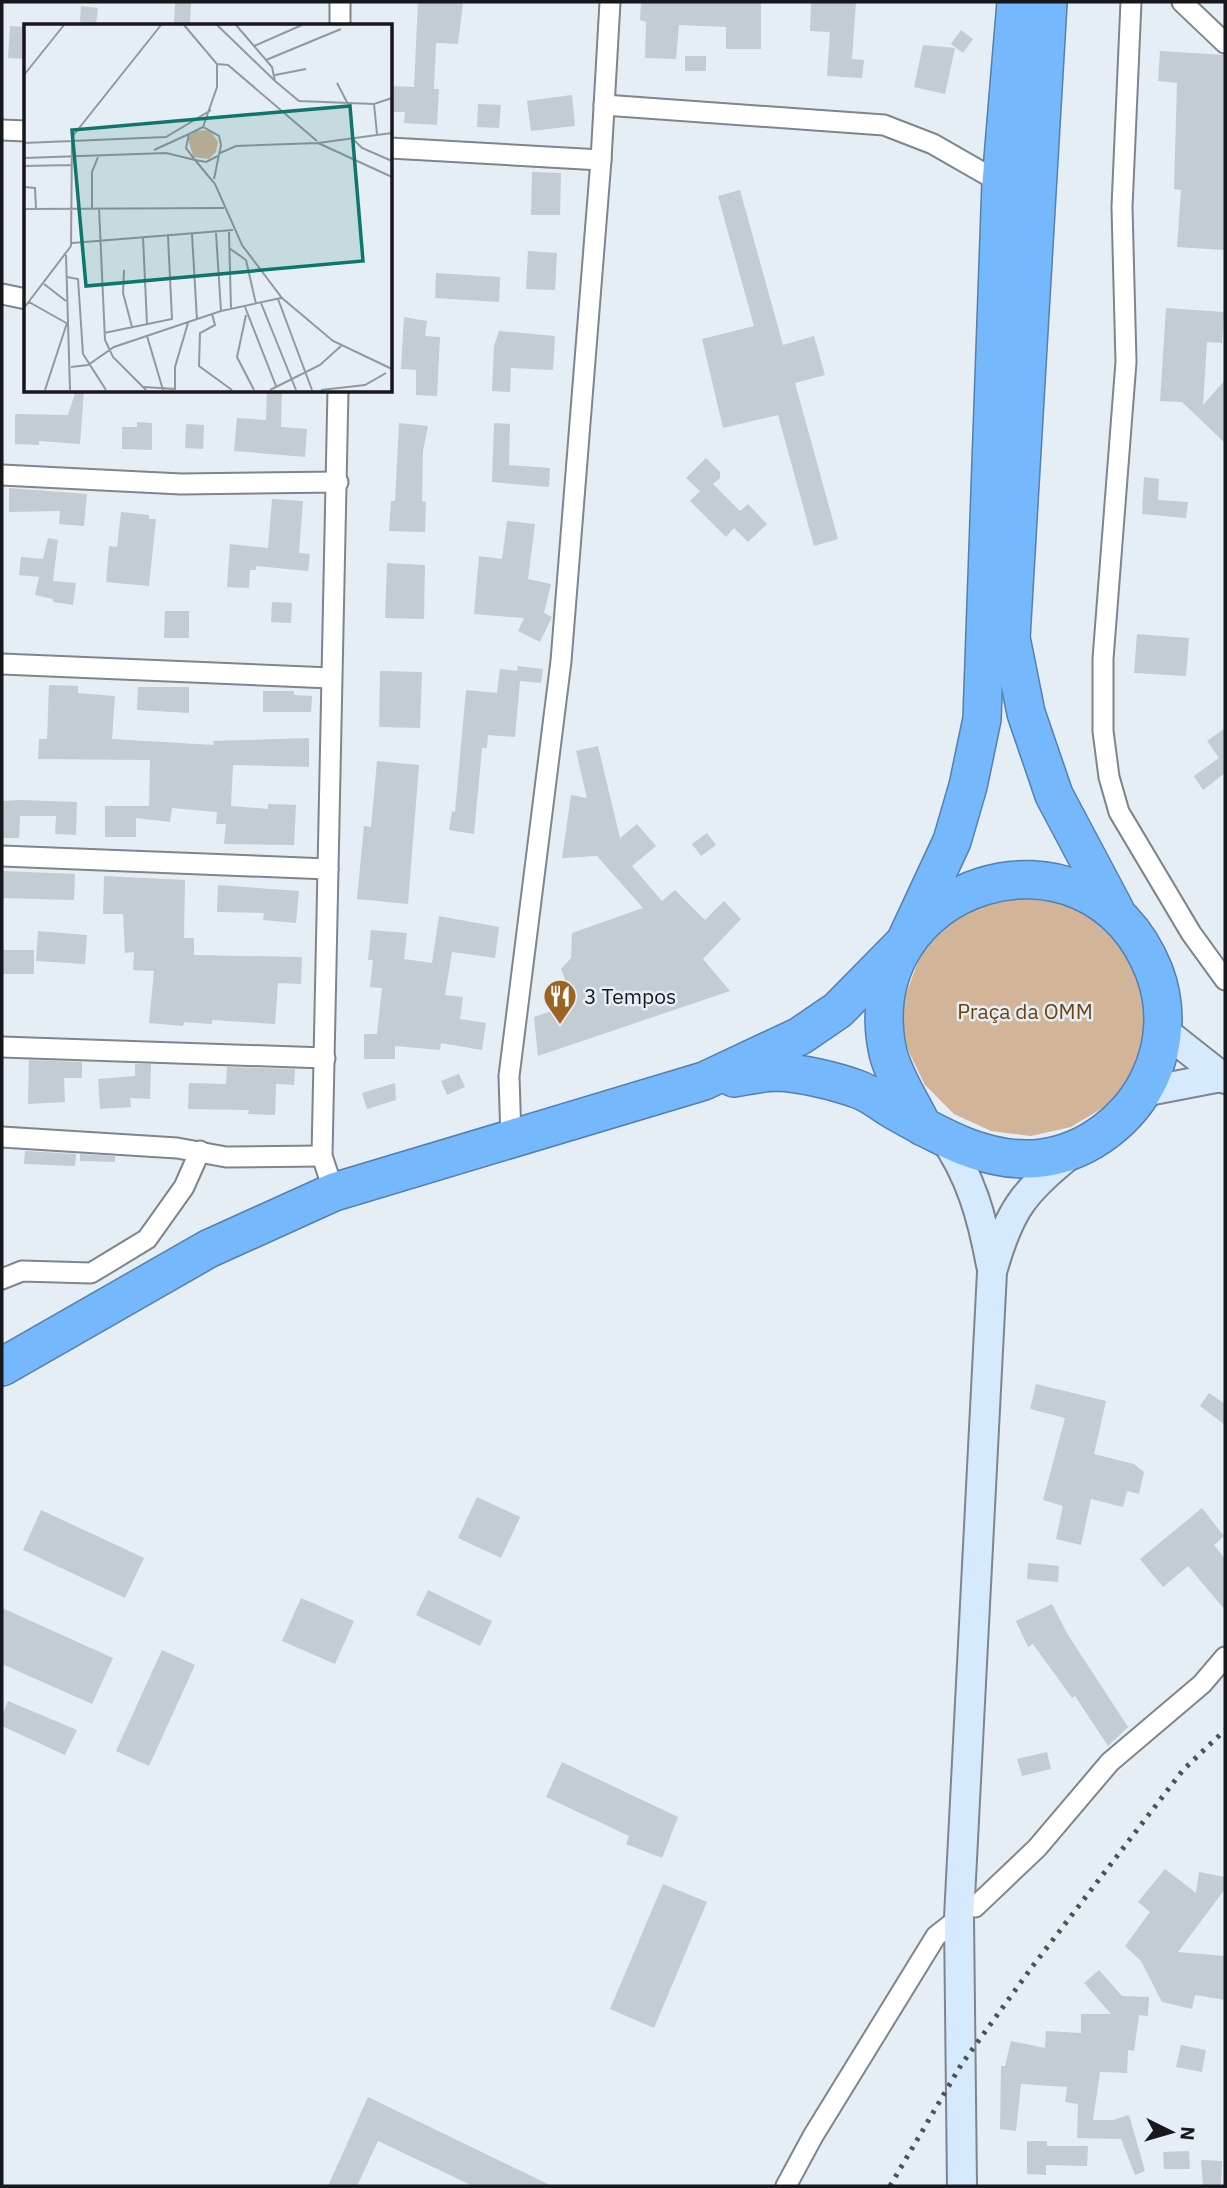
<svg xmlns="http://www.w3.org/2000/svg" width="1227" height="2188" viewBox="0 0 1227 2188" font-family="'IBM Plex Sans',sans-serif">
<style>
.green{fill:#d2b599}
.building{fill:#c3cbd3}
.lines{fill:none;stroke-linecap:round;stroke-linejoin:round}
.street-casing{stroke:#7e858c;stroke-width:23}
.secondary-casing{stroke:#7e858c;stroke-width:32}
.highway-casing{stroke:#5480ad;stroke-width:40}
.street{stroke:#fff;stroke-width:19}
.secondary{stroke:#d6eafe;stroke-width:28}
.highway{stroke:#75b8fb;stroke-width:37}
.rail{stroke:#4e5256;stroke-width:5;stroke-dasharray:3.5 7;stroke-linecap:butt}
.labels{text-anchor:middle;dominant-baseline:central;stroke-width:5;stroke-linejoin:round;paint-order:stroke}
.poi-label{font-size:21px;fill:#16181b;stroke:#e5edf5;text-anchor:start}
.park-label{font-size:21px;fill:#6e430d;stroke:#e5edf5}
.inset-road{fill:none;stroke:#92989e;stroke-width:2}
.view{fill:#0f766e;fill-opacity:0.15;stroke:#0f766e;stroke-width:3.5}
.inset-edge{fill:none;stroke:#16181b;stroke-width:3.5}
</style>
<rect width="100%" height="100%" fill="#e5edf5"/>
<polygon class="green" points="1000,887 1082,898 1139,957 1148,1037 1129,1079 1106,1106 1071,1127 1031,1136 991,1131 954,1114 925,1085 907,1048 901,1007 930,930"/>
<g class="building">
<polygon points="175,2 191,2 190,26 174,26"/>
<polygon points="418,2 463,2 458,44 436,43 434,89 439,89 437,125 404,123 405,112 390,112 390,86 414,87"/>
<polygon points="641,2 761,2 761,49 726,49 726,27 679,25 676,59 645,58 646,22 640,20"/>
<polygon points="811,2 856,2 852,59 864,60 862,78 827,76 830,32 810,31"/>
<polygon points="81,6 98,8 96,24 80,22"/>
<polygon points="10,26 26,27 26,59 8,58"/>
<polygon points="961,30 973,39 963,53 951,44"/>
<polygon points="923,45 955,48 945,94 914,87"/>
<polygon points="1160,51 1225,55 1225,250 1177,247 1181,190 1174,189 1177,83 1158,81"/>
<rect x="685" y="56" width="21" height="15"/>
<polygon points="572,95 575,126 531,131 527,101"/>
<polygon points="478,104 501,105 499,128 477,127"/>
<polygon points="532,172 561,173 560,215 531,215"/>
<polygon points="740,190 783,345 814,336 825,375 795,383 838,539 814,546 778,415 723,428 702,339 754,326 718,196"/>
<polygon points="528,251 557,253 555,290 526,289"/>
<polygon points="436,273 500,277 499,302 435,298"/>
<polygon points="1166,308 1224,312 1222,343 1207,342 1203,405 1225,380 1225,443 1182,402 1160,401"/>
<polygon points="404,317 427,321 425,336 440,337 437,396 416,395 416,370 401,369"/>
<polygon points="499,331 555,336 553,370 511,368 510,392 492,391 494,346"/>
<polygon points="76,390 84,390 80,444 39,441 39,445 15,444 15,414 68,415"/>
<polygon points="267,390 282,390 281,427 307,429 305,457 234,451 237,418 266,420"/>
<polygon points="137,422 152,423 152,450 122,449 122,427 137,427"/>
<polygon points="399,423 428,426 423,451 422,501 426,502 425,532 389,531 391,501 395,501"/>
<polygon points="494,423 510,424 509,465 550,468 549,487 492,482"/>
<polygon points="186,424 204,425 203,449 185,448"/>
<polygon points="706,458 720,472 720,478 713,484 740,511 748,504 767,524 748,542 734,528 726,537 690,501 700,491 686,478"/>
<polygon points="1144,477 1159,479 1158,500 1188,502 1186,518 1142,514"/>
<polygon points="9,488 87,494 84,526 59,524 60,511 9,512"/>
<polygon points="272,499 303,501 299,553 310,554 308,571 256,566 256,570 250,570 249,588 227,587 230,544 268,548"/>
<polygon points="121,512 149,515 149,519 156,519 149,586 106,582 109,546 117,547"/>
<polygon points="507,521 535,524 528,579 551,584 544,613 552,617 540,642 518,631 524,618 474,614 479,556 502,559"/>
<polygon points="48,538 58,540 53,581 76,583 73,605 53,602 53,599 35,595 39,577 19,575 21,557 43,559"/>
<polygon points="387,563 425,565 424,619 385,618"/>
<polygon points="272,602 292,603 291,623 271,622"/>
<polygon points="165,611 189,611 189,638 164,638"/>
<polygon points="1137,634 1189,638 1186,676 1134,673"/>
<polygon points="518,666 543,669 541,683 520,681 515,737 488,735 487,748 482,748 474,834 449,830 452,811 455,812 466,690 497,693 500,669 517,671"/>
<polygon points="380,671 422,672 420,728 379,727"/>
<polygon points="49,685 78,686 78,693 115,696 112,739 214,745 213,741 309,738 309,767 233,765 231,806 268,809 268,804 296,805 294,845 224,844 226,824 216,824 217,812 172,808 170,822 136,818 136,837 105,837 105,806 149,806 150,760 38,759 39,739 47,739"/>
<polygon points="138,687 189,687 189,713 137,710"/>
<polygon points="263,691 294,691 294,695 312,696 311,712 263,712"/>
<polygon points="1225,728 1225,773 1203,790 1194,776 1219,758 1207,741"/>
<polygon points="598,746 620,838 637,824 656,846 632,866 662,901 675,890 705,920 724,901 741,919 703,959 730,991 538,1056 534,1017 574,1003 561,969 571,958 572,933 643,908 597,856 562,858 571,795 587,798 576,751"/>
<polygon points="377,761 419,765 408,904 357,899 364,826 371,827"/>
<polygon points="21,800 77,802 76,835 55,834 56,816 20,816 19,838 2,838 2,801"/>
<polygon points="707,833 716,845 701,856 692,844"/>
<polygon points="2,871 75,874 74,900 2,898"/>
<polygon points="104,876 185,880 184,938 194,938 194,955 302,957 301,984 278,983 275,1024 212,1020 212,1024 184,1022 183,1026 149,1023 154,971 133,970 134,952 125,953 123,914 103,914"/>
<polygon points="218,885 299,891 296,923 263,920 264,913 217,912"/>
<polygon points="439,916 499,927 495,958 452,952 445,995 463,997 460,1019 486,1023 482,1050 441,1043 440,1050 395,1046 395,1059 364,1059 364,1034 377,1034 382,988 370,987 373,960 368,960 371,930 407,933 404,959 432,963"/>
<polygon points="38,931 87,935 85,964 36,961"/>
<rect x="2" y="950" width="32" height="24"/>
<polygon points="29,1060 82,1062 82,1078 64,1078 65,1102 28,1104"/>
<polygon points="135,1064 151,1064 150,1099 130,1098 131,1107 100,1109 98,1079 135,1076"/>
<polygon points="227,1067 295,1069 294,1085 276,1084 275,1115 248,1114 249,1110 188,1109 189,1083 226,1084"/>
<polygon points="459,1074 465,1087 447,1095 441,1081"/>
<polygon points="395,1083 396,1100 367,1109 362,1093"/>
<polygon points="25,1151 76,1154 75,1166 24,1164"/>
<polygon points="80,1154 115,1156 115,1162 80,1161"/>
<polygon points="1036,1384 1106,1401 1094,1454 1134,1464 1144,1472 1139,1494 1127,1491 1123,1507 1091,1499 1081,1545 1056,1539 1063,1506 1043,1500 1065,1418 1030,1409"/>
<polygon points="1209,1393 1225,1404 1225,1425 1200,1406"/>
<polygon points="477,1497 520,1517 501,1558 458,1538"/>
<polygon points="1202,1508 1224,1536 1214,1545 1225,1559 1225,1610 1188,1566 1163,1587 1140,1559"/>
<polygon points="41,1510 144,1558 125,1598 23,1550"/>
<polygon points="1028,1563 1059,1566 1058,1582 1027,1579"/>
<polygon points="428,1590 492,1621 480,1646 416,1615"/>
<polygon points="301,1598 354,1621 335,1664 282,1641"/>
<polygon points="1052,1604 1068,1635 1128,1727 1108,1746 1075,1696 1072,1698 1033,1644 1028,1647 1016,1621"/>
<polygon points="2,1608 113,1658 92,1704 2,1664"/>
<polygon points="162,1650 195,1665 149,1766 116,1751"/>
<polygon points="8,1701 77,1730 65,1755 2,1726 2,1715"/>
<polygon points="1047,1752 1051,1769 1022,1776 1017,1759"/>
<polygon points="562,1762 678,1817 662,1858 626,1844 629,1836 546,1797"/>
<polygon points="1165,1869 1196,1893 1199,1872 1225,1877 1225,1889 1178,1952 1225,1956 1225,2000 1195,1995 1192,2009 1162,2002 1141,1961 1125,1946 1150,1912 1138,1902"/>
<polygon points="663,1884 707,1902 654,2028 610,2009"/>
<polygon points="1099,1970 1122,1996 1149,1997 1148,2016 1139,2015 1134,2051 1128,2050 1127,2073 1100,2072 1093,2120 1113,2120 1129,2115 1145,2171 1135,2175 1121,2139 1077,2138 1078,2104 1065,2102 1067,2087 1021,2084 1016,2131 1000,2129 1001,2066 1005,2066 1011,2041 1045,2048 1046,2031 1081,2033 1081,2014 1111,2014 1084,1983"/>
<polygon points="1181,2045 1206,2050 1202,2072 1176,2067"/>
<polygon points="368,2097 552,2186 473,2186 378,2141 357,2186 328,2186"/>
<polygon points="1027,2141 1047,2141 1047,2146 1088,2146 1087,2166 1046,2165 1046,2175 1027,2174"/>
<polygon points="1189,2151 1190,2169 1164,2169 1163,2152"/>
<polygon points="1201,2160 1222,2161 1221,2186 1203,2186"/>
</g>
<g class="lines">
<defs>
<g id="street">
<polyline points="1131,2 1122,207 1126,362 1103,659 1103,731 1109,777 1119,812 1191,933 1225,980"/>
<polyline points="1182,2 1225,43"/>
<polyline points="340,26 340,2"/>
<polyline points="604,105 884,125 933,144 1001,183"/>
<polyline points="2,130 26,131"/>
<polyline points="390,148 601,160"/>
<polyline points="2,294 26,299"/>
<polyline points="2,475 181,484 338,482"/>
<polyline points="2,664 331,678"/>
<polyline points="2,856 328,869"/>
<polyline points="2,1047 325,1058"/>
<polyline points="2,1137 177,1148 226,1157 322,1156"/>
<polyline points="511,1139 509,1076 561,661 601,160 610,2"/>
<polyline points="334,1192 322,1156 338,390"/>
<polyline points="2,1279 22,1271 91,1273 147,1239 184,1187 200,1151"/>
<polyline points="975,1907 1037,1848 1110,1762 1202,1684 1225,1657"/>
<polyline points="786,2186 813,2136 936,1936 959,1918"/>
</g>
<g id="secondary">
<polyline points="1163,1030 1225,1079"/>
<polyline points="1143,1092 1221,1077"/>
<path d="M 942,1135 C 971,1176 982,1217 991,1265"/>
<path d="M 962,2186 L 959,1918 L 992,1272 C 1010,1208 1023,1193 1073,1152"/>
</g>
<g id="highway">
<polyline points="1048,2 1011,638 1026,713 1054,795 1115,910"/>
<path d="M 734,1078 C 748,1076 763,1072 777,1072 C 801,1073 835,1081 857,1089 C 870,1093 883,1104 895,1111 C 939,1136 989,1165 1042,1158 C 1089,1152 1131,1118 1150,1077 C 1166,1043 1167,1005 1154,971 C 1089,807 851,882 888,1053 C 894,1077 912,1104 923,1127"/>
<polyline points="2,1367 208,1249 334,1192 704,1081 800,1036 838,1010 905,942 952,841 968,786 982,719 1001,183 1016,2"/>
</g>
</defs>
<use href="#street" class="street-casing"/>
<use href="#secondary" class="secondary-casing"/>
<use href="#highway" class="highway-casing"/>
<use href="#street" class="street"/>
<use href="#secondary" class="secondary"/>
<use href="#highway" class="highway"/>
<polyline class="rail" points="890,2186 961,2065 1032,1967 1183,1770 1225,1730"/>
</g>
<defs>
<symbol id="restaurant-pin" viewBox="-11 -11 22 30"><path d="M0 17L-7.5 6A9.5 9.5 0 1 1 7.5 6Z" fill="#9d6421" stroke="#e5edf5"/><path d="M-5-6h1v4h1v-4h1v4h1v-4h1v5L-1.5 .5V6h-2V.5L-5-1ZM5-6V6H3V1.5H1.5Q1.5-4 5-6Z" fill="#fff"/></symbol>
</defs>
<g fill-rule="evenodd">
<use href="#restaurant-pin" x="541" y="977" width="38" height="52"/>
</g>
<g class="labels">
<g class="poi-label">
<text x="584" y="996">3 Tempos</text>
</g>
<g class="park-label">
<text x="1025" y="1011">Praça da OMM</text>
</g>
</g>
<g transform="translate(24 24)">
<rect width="368" height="368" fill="#e5edf5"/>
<path d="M 186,106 L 194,118 L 192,128 L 185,135 L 169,133 L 164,114 L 170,107 Z" fill="#d2b599"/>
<path class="inset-road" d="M 160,1 L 193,40 L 193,63 L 179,103M 193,1 L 251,57M 212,1 L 248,43 L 251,57 L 275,77 L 350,80 L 368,74M 230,22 L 278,1M 242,36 L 317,5M 193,40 L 204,41 L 293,117M 0,51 L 40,1M 251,51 L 282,45M 313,59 L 324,80M 350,80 L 353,110M 329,115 L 338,124 L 368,137M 0,119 L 142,113 L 187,86M 294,119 L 368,153M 130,126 L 165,110M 196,129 L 212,122 L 294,119 L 368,109M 0,134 L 142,129 L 171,136 L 191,160 L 218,221 L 258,274 L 309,317 L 368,345M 0,142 L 48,141M 190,155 L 197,121 L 195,112 L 179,103 L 165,110 L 162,124 L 171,136 L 182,138 L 194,132M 0,163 L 11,164 L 12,185M 68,184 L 68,148 L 74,133M 75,184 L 81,316 L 89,333 L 122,366M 0,185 L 200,184M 205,208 L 207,285M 192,209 L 197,287M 168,210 L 173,296M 119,213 L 123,300M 48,219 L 209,206M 205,224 L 222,236 L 232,280M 42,231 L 46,366M 100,246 L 99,269 L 108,303M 43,253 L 54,255 L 59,330 L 82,366M 20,260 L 42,277M 254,275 L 288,366M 5,278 L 44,300M 237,279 L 272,366M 221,283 L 252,362M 0,284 L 47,222 L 48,113 L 137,1M 188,290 L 191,301 L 176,309 L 175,342 L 208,366M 222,291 L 213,333 L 230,366M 80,309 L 148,295 L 144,212M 123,312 L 139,366M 47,343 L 64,341 L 90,323 L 197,287 L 257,274M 120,363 L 151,365M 21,366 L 43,299M 151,366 L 151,343 L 164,299M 246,366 L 296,341 L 317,322M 297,366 L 341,361 L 362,349"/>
<path class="view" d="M 326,82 L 339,237 L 62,262 L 48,106 Z"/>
<rect width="368" height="368" class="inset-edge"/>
</g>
<rect width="1227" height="2188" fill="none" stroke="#16181b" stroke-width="7"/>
<g transform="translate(1171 2132) rotate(95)" stroke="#e5edf5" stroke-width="5" paint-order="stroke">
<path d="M0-5L12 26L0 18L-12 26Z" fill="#16181b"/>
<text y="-10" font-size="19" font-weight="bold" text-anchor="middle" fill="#16181b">N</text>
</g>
</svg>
